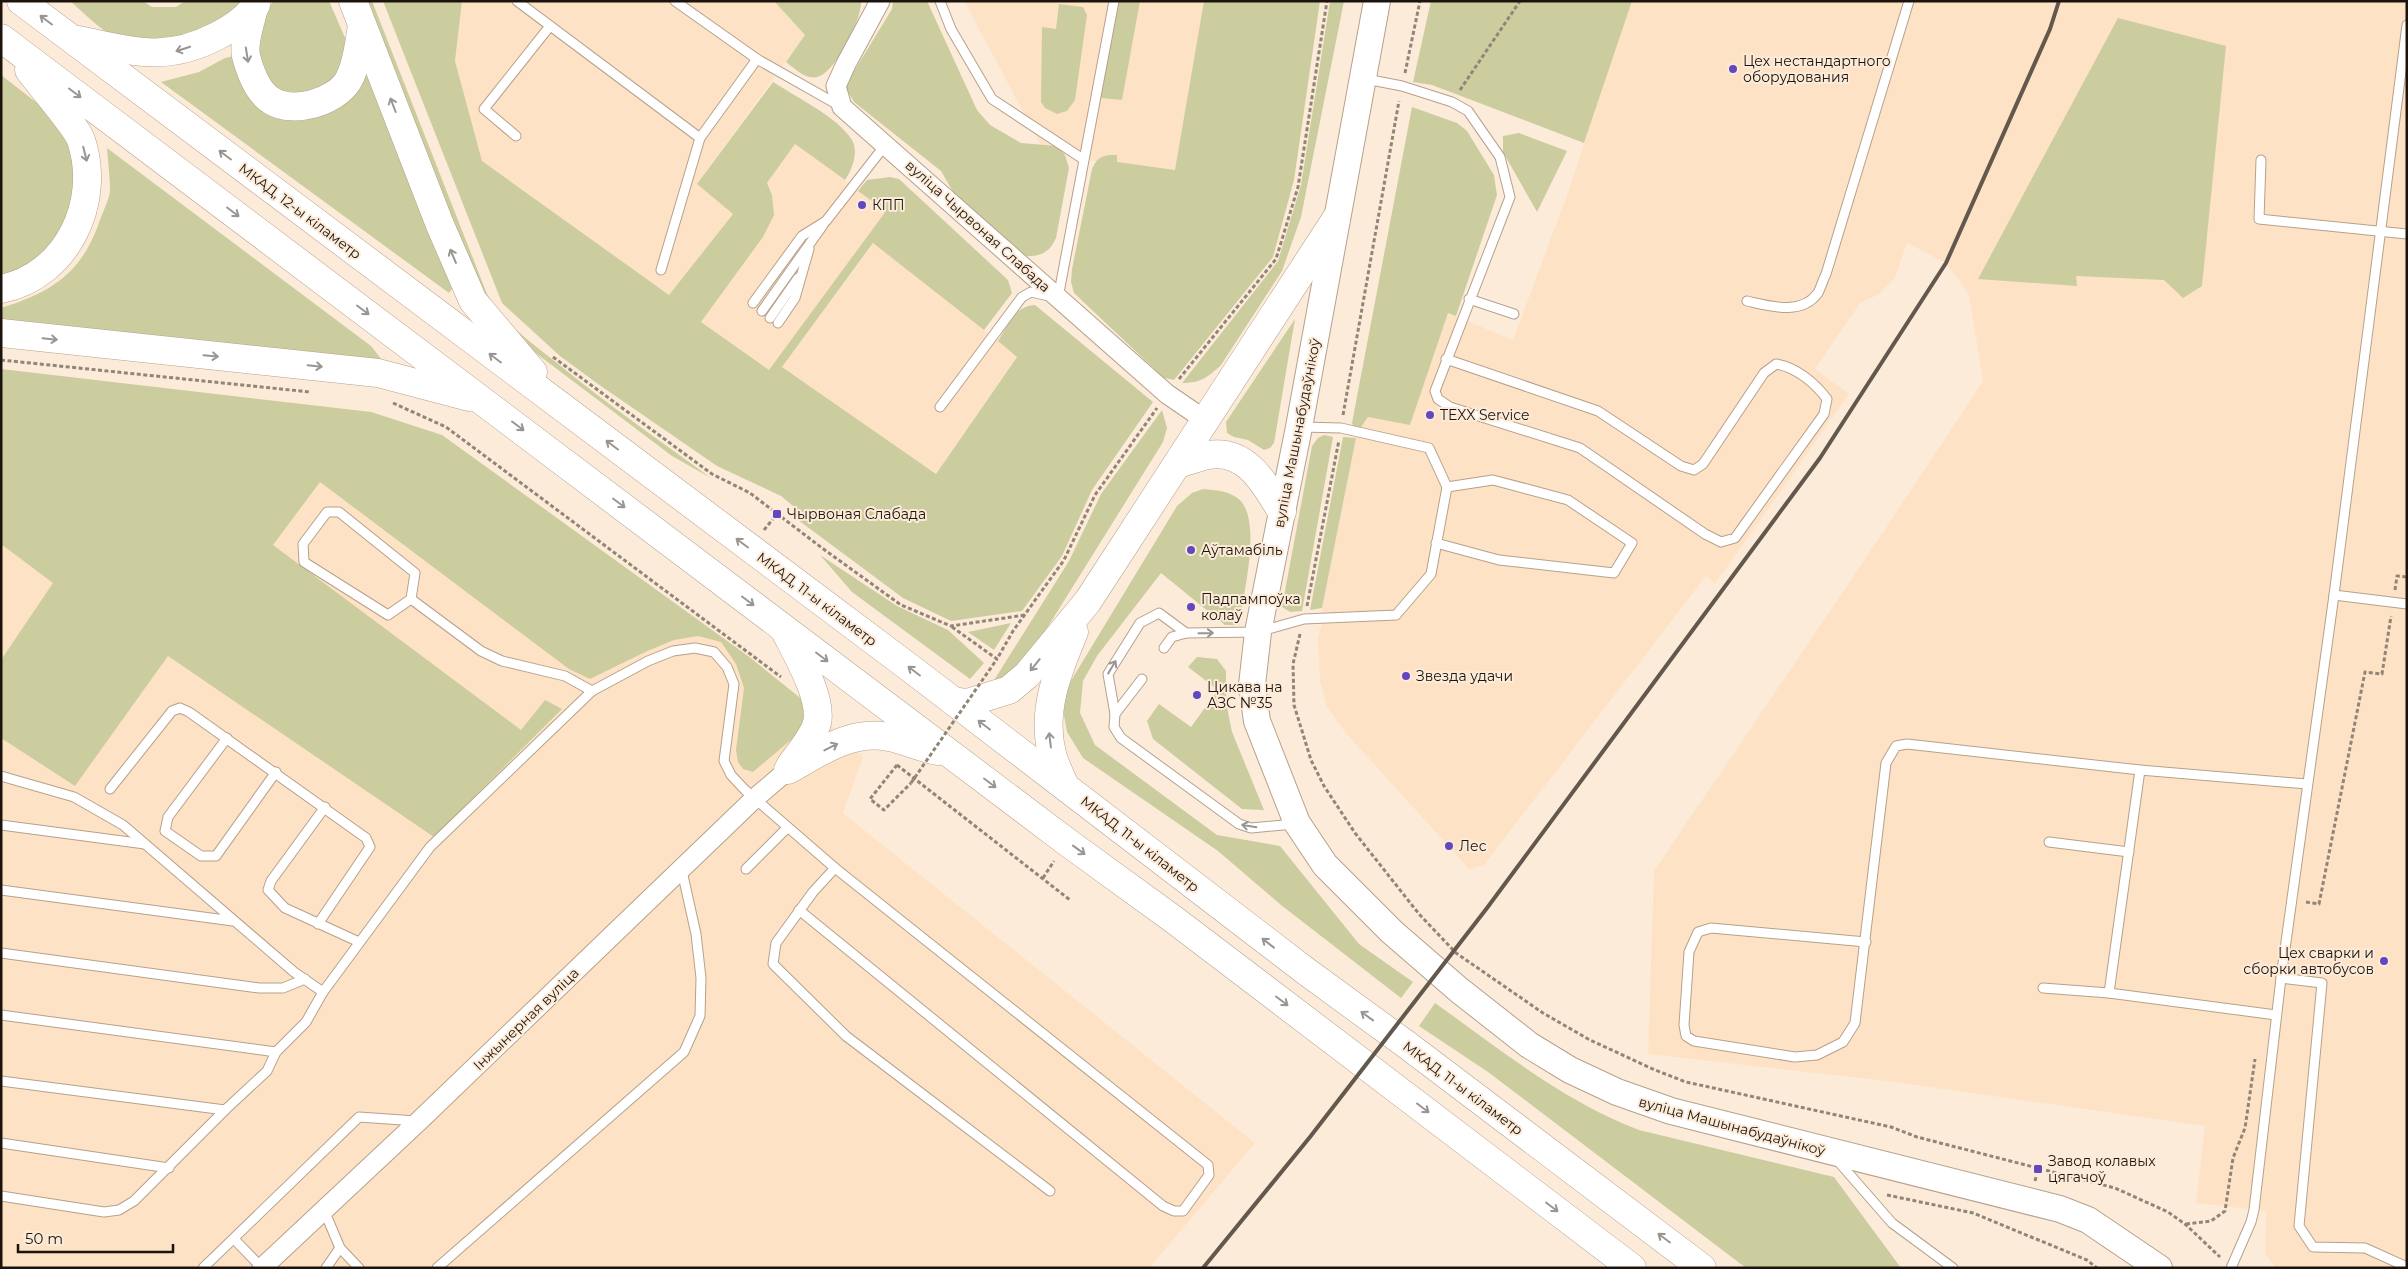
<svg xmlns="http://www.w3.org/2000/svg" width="2408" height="1269" viewBox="0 0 2408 1269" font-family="Montserrat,sans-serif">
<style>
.built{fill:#fee2c5}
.green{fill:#cbcd9f}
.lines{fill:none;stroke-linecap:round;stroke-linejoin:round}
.service-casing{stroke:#b6a18b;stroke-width:11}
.minor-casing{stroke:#b6a18b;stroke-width:21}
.secondary-casing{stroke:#b6a18b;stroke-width:28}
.trunk-casing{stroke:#b6a18b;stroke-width:29}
.path{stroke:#928577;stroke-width:3;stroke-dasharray:4 2.5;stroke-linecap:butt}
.service{stroke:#fff;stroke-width:9}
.minor{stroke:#fff;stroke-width:19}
.secondary{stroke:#fff;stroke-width:26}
.trunk{stroke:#fff;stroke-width:28}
.rail{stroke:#63584d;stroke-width:4}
.path-bridge{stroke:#928577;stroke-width:3;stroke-dasharray:4 2.5;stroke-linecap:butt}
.oneway{stroke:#999592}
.poi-dot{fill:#6247c0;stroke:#fdebd9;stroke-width:2}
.labels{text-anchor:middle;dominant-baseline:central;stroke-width:4;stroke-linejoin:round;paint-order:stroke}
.poi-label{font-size:14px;fill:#1c140c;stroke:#fdebd9;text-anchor:start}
.street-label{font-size:14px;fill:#1c140c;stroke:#fdebd9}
</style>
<rect width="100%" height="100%" fill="#fdebd9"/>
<g class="built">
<polygon points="462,1 774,1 805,35 697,184 733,214 669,295 482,161 455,61"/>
<polygon points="964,1 1208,1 1181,176 1083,159 1042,147"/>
<polygon points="1632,1 2407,1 2407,1268 2276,1268 2265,1254 2266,1211 2196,1203 2205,1126 1887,1081 1648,1054 1654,871 1884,531 1983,381 1969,295 1946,263 1907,243 1895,278 1878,295 1861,302 1815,369 1849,394 1715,584 1706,576 1484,865 1469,869 1345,732 1327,707 1320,681 1318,638 1323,619 1322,608 1357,433 1368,417 1410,425 1448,313 1513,340 1567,195"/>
<polygon points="795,144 886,211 769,371 701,322 763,237 772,195 767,183"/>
<polygon points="874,243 1017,356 936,474 782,367"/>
<polygon points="1,369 371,412 442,435 748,656 809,705 863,757 843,813 1255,1143 1149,1268 1,1268"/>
</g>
<g class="green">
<path d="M 70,1 L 143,1 L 152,7 L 176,7 L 185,1 L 242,1 C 221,36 148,52 112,35 C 99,29 82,11 70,1 Z"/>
<polygon points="273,1 329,1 346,40 346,59 334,81 299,98 275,91 254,57 261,22"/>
<path d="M 363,1 L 372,1 L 487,294 C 504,324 531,342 557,363 C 607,404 659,440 711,478 L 672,456 L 504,329 L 481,297 Z"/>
<path d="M 383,1 L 462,1 L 455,61 L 482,161 L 669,295 L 733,214 L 697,184 L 773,82 C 796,97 838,117 852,140 C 859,152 852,170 845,180 L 795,144 L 767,183 L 772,195 L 774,215 L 763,237 L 701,322 L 769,370 L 886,211 L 858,191 L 867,180 L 890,177 L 899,179 L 1008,280 L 1012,293 L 984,330 L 873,243 L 782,367 L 936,474 L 1017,357 L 998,341 C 1007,327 1016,305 1035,305 L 1153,402 L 1092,490 L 1062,556 L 1022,611 L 951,621 L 903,598 L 794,517 L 798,510 L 781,496 L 717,466 L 598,384 L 560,356 L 502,303 Z"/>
<path d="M 774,1 L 861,1 C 862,19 836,73 817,77 C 806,80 795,69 786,62 L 805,35 Z"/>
<path d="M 893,1 L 927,1 L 977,110 L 990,125 L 1021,143 L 1057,146 L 1065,155 L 1069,168 L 1056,238 C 1049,254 1039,257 1022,256 L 957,199 L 941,171 L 854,102 L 845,86 L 892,9 Z"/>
<polygon points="1119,1 1140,1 1122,100 1100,98"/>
<path d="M 1204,1 L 1320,1 L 1294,180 L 1273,257 L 1174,380 L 1164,378 L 1074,293 L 1071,282 L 1072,269 L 1092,169 C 1098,156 1103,155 1117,155 L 1117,162 L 1175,170 Z"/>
<path d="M 1330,1 L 1344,1 L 1301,217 L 1282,271 L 1221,365 C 1208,377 1201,383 1182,383 L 1278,261 L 1301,185 Z"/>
<polygon points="1431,1 1632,1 1584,143 1432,85 1413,82"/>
<polygon points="1059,4 1083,7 1087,15 1075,100 1067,111 1057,114 1045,108 1041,102 1042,27 1056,29"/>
<polygon points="2118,18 2226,46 2202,286 2183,298 2164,280 2076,276 2077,286 1978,279"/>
<polygon points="234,56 272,112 358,74 370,72 452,289 449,293 161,82 199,72 225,58"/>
<polygon points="1,75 50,113 65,132 79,172 69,222 41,260 1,277"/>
<polygon points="1412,107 1457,123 1467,131 1494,175 1497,195 1456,316 1448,313 1410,425 1368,417 1357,433 1352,423"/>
<polygon points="1519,133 1567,151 1537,212 1503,152 1503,136"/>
<path d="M 107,148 L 371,346 L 386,365 L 1,320 L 1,308 C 52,292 82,273 100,220 C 103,211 109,200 110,191 C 110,177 108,162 107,148 Z"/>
<polygon points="1295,319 1274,443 1270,448 1264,450 1248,440 1234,437 1227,433 1226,422"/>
<polygon points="1,369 371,412 442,435 748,656 809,705 805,728 753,772 743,769 738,762 736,750 744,688 736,664 721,642 698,636 674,640 645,652 590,679 569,669 320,482 273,545 521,730 545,700 562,709 434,837 168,656 75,786 1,738 1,660 53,583 1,544"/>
<polygon points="1162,410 1167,428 1163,442 1029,657 1013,675 991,685 1069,561 1101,494"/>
<polygon points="1324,435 1333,437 1302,611 1290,612 1282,607 1312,446 1318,438"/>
<polygon points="1343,437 1356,438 1322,608 1310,610"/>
<path d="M 1203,489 C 1216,490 1230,491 1240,500 C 1262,523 1243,595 1239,625 L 1225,625 L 1161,573 L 1097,656 L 1083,681 L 1080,713 L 1095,745 L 1217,835 L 1280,846 L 1359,944 L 1413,982 L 1401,998 L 1281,905 L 1218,851 L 1083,758 L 1067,732 L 1062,705 L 1069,684 L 1177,506 L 1192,493 Z"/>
<polygon points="820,555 897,606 948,630 984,663 970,679 852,592"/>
<polygon points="1011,623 994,650 968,632"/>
<polygon points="1197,657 1217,659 1226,671 1226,702 1232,732 1264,810 1242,809 1153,739 1147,721 1159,704 1191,727 1218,690 1188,667"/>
<path d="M 1435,1003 C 1501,1050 1563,1101 1639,1130 L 1834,1177 L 1901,1268 L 1746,1268 L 1488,1072 L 1419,1026 Z"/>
</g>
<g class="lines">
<defs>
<g id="service">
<polyline points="517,1 700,138 757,59 840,106"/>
<polyline points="675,1 757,59"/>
<polyline points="940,1 951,29 992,99 1083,159"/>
<polyline points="2407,25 2334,595 2407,604"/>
<path d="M 1366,79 L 1402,86 L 1452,102 L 1468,111 L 1500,157 L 1510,197 L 1435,391 L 1438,399 L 1450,407 L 1580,448 L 1705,534 L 1721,542 L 1735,538 L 1824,414 L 1827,399 C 1815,383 1796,367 1776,364 L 1764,373 L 1703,464 L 1694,470 L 1681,466 L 1598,411 L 1446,359"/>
<polyline points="516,136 484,109 550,26"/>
<polyline points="2261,160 2259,219 2407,234"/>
<polyline points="661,270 700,138"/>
<polyline points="1469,299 1514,314"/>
<path d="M 1747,301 C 1770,306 1801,316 1818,293 C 1821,287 1823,280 1826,274 L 1909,1"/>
<polyline points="753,303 802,236 826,221 886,144"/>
<polyline points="762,311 823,225"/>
<polyline points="770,318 798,278"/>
<polyline points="778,323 795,298 809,249"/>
<polyline points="940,407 1022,297 1031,292 1058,298 1114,1"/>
<polyline points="1436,543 1499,560 1614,573 1632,543 1568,500 1493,480 1447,487"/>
<polyline points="411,599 388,615 304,562 303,544 327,512 339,512 415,573 411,599 481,651 502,661 565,676 592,691"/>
<polyline points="1164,648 1172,637 1186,633 1258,632 1304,619 1396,615 1431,574 1447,487 1429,448 1341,428 1302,427"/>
<polyline points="1142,679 1115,714 1114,727 1121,738 1239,824 1251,828 1294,824"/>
<polyline points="1115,714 1108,674 1140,623 1159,613 1186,633"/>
<polyline points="227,738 168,817 165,831 201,856 216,856 276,772"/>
<polyline points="1,776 74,797 123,825 294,972 323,992"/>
<polyline points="110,789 172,711 180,708 189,712 366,838 370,847 318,924"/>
<polyline points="325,807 271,881 268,890 285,908 359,942"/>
<polyline points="1,825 145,844"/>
<polyline points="2049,842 2129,852"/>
<polyline points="835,868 813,892 776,943 773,964 846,1036 1050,1191"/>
<polyline points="746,869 787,828"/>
<polyline points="1,890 233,921"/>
<polyline points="1866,942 1711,928 1698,932 1689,952 1684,1025 1686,1036 1694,1041 1795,1057 1817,1055 1843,1042 1855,1023 1886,763 1896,746 1907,744 2140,770 2307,784"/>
<polyline points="1,953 259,988 283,988 305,979"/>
<polyline points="2281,978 2322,983 2299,1226 2313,1247 2365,1248 2407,1267"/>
<polyline points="2043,988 2109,993 2276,1015"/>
<polyline points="2109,993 2140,770"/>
<polyline points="1,1015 276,1052"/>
<polyline points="1,1081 225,1110"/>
<polyline points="1,1143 169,1168"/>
<polyline points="1837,1160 1892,1223 1953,1268"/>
<polyline points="1,1196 104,1212 119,1210 134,1201 225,1110 267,1071 276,1052 306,1022 323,992 430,847 592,691 648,661 673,651 695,648 714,652 727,667 734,684 724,761 731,775 745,790 835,868 1208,1165 1209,1175 1183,1211 1174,1211 1163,1206 799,910"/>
<polyline points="324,1210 340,1248 326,1268"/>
<polyline points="234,1239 262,1268"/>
<polyline points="340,1248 359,1268"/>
<polyline points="203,1268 359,1117 416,1121"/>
<polyline points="437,1268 684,1052 700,1016 701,978 696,934 682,871"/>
<polyline points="2231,1268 2251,1222 2254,1210 2281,978 2334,595"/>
</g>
<g id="minor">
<polyline points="880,1 846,64 836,86 842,107 1167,394 1205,420"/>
<polyline points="262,1268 419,1121 754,799 788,770"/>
</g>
<polyline id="secondary" points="1377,1 1299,427 1258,632 1252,685 1257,721 1297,823 1325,865 1392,932 1459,990 1529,1045 1570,1070 1617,1092 1671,1111 2060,1209 2088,1220 2159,1268"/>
<g id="trunk">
<polyline points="21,1 910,668 1307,972 1407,1045 1702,1268"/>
<polyline points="353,1 440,225 473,301 533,372"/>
<path d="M 254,7 C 251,22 243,41 246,56 C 250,71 258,93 272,101 C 294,114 335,102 348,81 C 357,66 359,43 362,26"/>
<polyline points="1,38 1067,842 1173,919 1632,1268"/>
<path d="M 78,40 C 132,51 165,63 217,36 C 231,29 247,18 256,5"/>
<path d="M 1,289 C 67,276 102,202 81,140 C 76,126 40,85 29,70"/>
<polyline points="1,333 378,373 469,397"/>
<path d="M 1178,464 C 1188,461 1198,457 1208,455 C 1247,448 1265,485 1282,512"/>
<path d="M 785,631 C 796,653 823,698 817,723 C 813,738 798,754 790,766"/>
<polyline points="953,701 967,703 1009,690 1027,675 1088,601 1336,219"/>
<path d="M 788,770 C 819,753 851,729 889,737 C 905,740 921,748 938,751"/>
<path d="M 1065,786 C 1060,775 1055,765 1052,754 C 1041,710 1058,671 1074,632"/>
</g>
</defs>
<use href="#service" class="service-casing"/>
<use href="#minor" class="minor-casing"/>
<use href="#secondary" class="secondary-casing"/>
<use href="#trunk" class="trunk-casing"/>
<g class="path">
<polyline points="1405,73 1420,1"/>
<polyline points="1460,90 1520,1"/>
<polyline points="553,357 712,474 750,493 822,548 901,605 951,626 1025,615"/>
<polyline points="1,360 310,392"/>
<polyline points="1179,379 1276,259 1298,187 1327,1"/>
<polyline points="393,403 446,427 781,677"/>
<polyline points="1343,415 1399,101"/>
<polyline points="764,530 777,514"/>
<polyline points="2395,590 2397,576 2407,577"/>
<polyline points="1307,606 1339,440"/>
<polyline points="952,627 997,659 1013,631 1064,560 1095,495 1157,408"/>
<polyline points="1300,634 1293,664 1294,705 1311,760 1324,786 1355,833 1419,914 1456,953 1543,1013 1590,1040 1655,1070 1686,1082 1891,1127 1917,1137 2115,1188 2168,1212 2185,1224 2220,1257"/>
<polyline points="897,765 1070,900"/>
<polyline points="897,765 870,799 884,810 911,783"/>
<polyline points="1043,878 1054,861"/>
<polyline points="2306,902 2319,904 2365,672 2382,674 2391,616"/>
<polyline points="2035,1181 2038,1169"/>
<polyline points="1887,1195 1973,1213 2087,1260 2097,1268"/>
<polyline points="2186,1224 2211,1221 2225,1211 2233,1158 2245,1128 2255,1059"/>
</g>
<use href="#service" class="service"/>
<use href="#minor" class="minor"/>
<use href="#secondary" class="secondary"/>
<use href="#trunk" class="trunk"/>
<polyline class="rail" points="1203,1268 1310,1137 1487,908 1820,458 1946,263 2050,29 2059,1"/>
<polyline class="path-bridge" points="911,783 997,659"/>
</g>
<defs><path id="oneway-shaft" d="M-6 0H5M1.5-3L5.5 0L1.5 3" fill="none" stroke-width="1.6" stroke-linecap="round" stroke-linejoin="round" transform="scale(1.25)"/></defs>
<g class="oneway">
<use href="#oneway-shaft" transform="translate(46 20) rotate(-143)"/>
<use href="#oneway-shaft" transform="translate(183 49) rotate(162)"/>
<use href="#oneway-shaft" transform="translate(247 55) rotate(81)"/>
<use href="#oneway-shaft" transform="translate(75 93) rotate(37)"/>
<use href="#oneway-shaft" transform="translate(393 105) rotate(-111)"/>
<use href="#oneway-shaft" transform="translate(85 154) rotate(76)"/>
<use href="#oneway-shaft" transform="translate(225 155) rotate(-143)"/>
<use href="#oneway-shaft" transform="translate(233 212) rotate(37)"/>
<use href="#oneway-shaft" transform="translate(453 256) rotate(-113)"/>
<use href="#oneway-shaft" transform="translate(363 310) rotate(37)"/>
<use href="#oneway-shaft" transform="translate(50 339) rotate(6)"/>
<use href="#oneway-shaft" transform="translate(211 356) rotate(5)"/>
<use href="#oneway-shaft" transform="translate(495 358) rotate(-143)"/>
<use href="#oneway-shaft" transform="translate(315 366) rotate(6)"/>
<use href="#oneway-shaft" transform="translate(518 426) rotate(37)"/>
<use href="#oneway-shaft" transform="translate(612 445) rotate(-143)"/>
<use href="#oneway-shaft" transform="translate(619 503) rotate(37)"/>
<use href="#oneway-shaft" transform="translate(742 543) rotate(-143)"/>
<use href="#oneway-shaft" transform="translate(748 601) rotate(37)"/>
<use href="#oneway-shaft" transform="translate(1206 633) rotate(-1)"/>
<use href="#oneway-shaft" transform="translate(822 657) rotate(37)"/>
<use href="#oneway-shaft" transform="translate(1035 665) rotate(129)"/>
<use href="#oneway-shaft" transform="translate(1112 667) rotate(-59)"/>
<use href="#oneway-shaft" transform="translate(914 671) rotate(-143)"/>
<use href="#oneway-shaft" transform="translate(984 725) rotate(-143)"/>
<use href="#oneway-shaft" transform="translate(1050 740) rotate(-97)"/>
<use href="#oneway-shaft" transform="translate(831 747) rotate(-27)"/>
<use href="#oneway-shaft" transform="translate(990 783) rotate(37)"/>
<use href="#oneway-shaft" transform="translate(1249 826) rotate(-171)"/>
<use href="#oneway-shaft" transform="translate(1079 850) rotate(36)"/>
<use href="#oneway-shaft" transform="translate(1268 943) rotate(-142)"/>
<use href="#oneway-shaft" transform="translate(1282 1001) rotate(37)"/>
<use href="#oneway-shaft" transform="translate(1367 1016) rotate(-144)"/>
<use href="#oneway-shaft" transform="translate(1423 1108) rotate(37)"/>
<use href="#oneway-shaft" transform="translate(1552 1207) rotate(37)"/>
<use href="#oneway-shaft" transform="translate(1664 1238) rotate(-143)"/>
</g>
<g class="poi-dot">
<circle cx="1733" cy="69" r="5"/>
<circle cx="862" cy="205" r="5"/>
<circle cx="1430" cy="415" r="5"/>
<rect x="772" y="509" width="10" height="10" rx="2.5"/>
<circle cx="1191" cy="550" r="5"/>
<circle cx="1191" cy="607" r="5"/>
<circle cx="1406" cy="676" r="5"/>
<circle cx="1197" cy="695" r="5"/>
<circle cx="1449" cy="846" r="5"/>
<circle cx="2384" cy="961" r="5"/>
<rect x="2033" y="1164" width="10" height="10" rx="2.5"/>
</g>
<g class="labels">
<g class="poi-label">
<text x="1743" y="61">Цех нестандартного<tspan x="1743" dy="16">оборудования</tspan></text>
<text x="872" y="205">КПП</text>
<text x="1440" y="415">TEXX Service</text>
<text x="787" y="514">Чырвоная Слабада</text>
<text x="1201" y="550">Аўтамабіль</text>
<text x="1201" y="599">Падпампоўка<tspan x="1201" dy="16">колаў</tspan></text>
<text x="1416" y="676">Звезда удачи</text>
<text x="1207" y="687">Цикава на<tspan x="1207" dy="16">АЗС №35</tspan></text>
<text x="1459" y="846">Лес</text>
<text x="2374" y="953" text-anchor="end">Цех сварки и<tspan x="2374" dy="16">сборки автобусов</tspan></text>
<text x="2048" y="1161">Завод колавых<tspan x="2048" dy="16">цягачоў</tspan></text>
</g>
<g class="street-label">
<text transform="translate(300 211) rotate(37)">МКАД, 12-ы кіламетр</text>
<text transform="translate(978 226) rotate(42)">вуліца Чырвоная Слабада</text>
<text transform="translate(1297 433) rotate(-79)">вуліца Машынабудаўнікоў</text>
<text transform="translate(817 599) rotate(37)">МКАД, 11-ы кіламетр</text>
<text transform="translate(1140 844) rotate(38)">МКАД, 11-ы кіламетр</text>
<text transform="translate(526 1019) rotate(-44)">Інжынерная вуліца</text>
<text transform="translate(1463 1088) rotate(37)">МКАД, 11-ы кіламетр</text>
<text transform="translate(1732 1126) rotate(15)">вуліца Машынабудаўнікоў</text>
</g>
</g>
<rect width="2408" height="1269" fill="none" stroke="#1c140c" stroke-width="5"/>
<path d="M18 1244v8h155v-8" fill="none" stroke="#1c140c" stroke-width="2.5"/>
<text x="25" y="1244" font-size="15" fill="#1c140c" stroke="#fdebd9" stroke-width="4" paint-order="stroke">50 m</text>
</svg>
